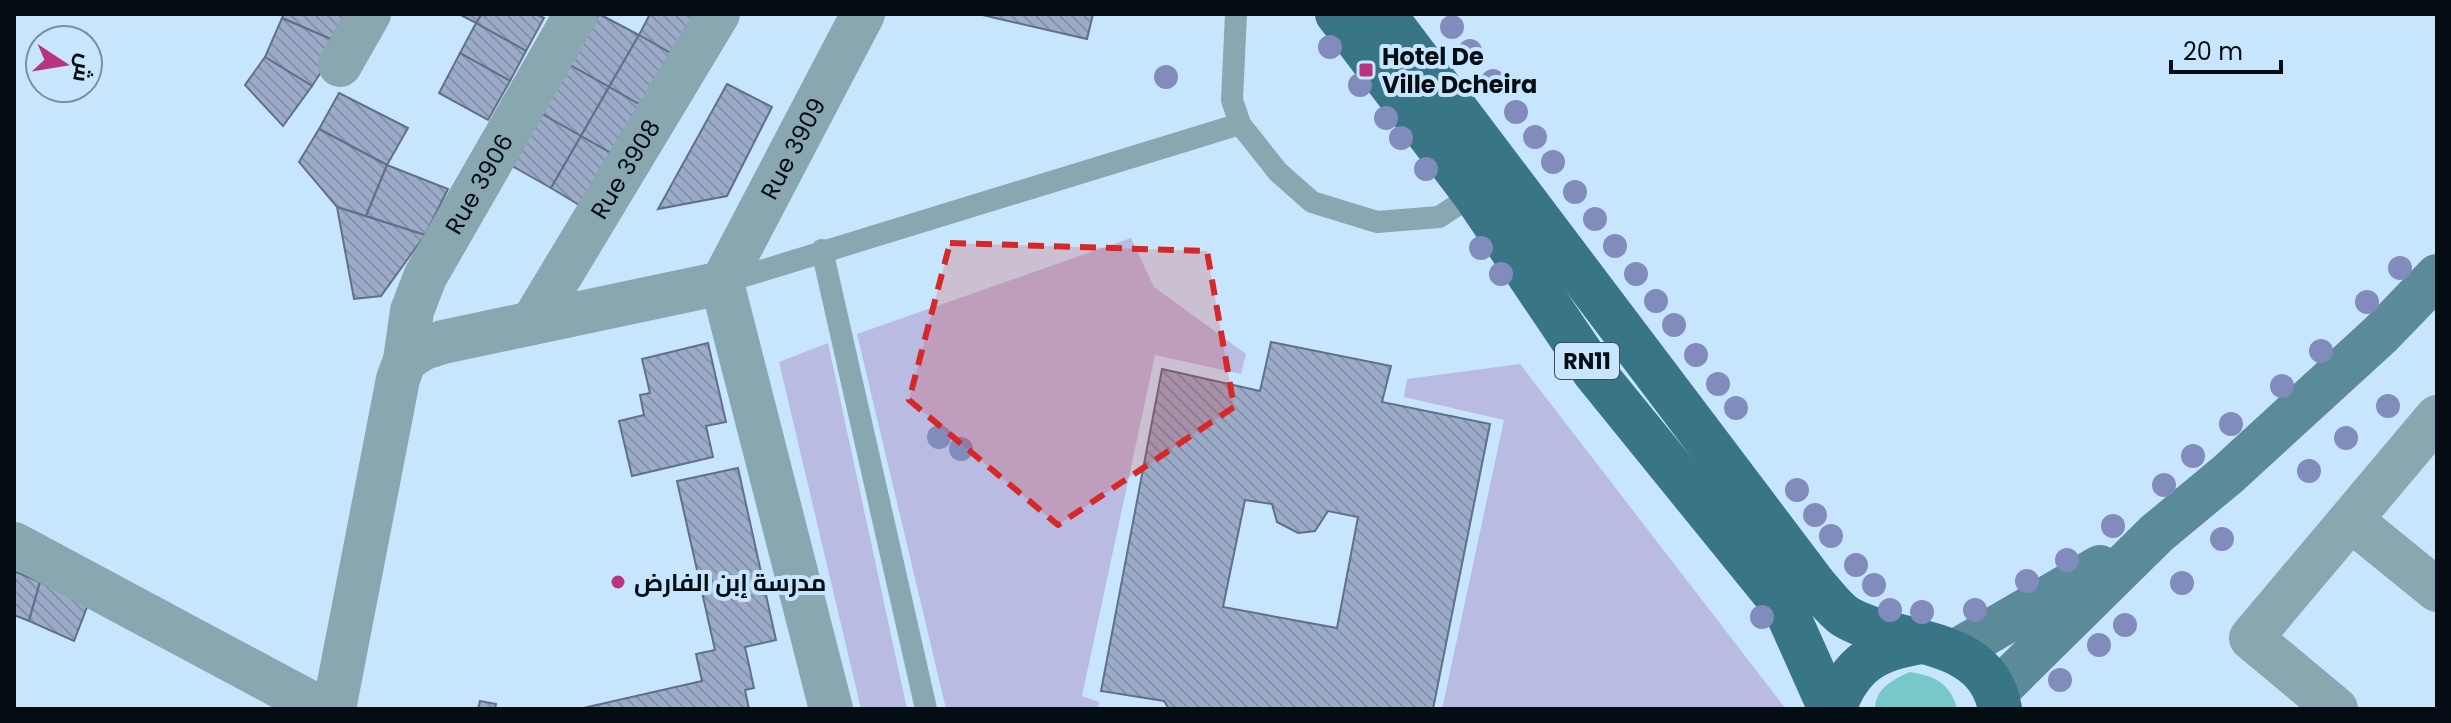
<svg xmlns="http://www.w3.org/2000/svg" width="2451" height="723" viewBox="0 0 2451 723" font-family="Poppins,Cairo,sans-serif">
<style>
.green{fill:#babbe2}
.water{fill:#76c8c9}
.building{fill:url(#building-back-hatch);stroke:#61708a;stroke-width:2;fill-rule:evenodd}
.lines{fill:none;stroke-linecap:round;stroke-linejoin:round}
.lane{stroke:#88a7b0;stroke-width:22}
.street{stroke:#88a7b0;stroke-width:44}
.secondary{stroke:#5b8a98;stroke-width:44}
.primary{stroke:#387586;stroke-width:44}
.tree{fill:#818cbc}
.marked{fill:#d62828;fill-opacity:0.2;stroke:#d62828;stroke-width:6;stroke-dasharray:16 10;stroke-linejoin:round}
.poi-dot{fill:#b7357e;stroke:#c7e6fd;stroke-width:3}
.labels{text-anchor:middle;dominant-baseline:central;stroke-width:8;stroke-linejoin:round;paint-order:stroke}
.shield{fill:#c7e6fd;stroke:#3e4e5a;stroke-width:2}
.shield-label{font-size:22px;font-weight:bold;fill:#040d14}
.poi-label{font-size:24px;font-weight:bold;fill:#040d14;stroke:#c7e6fd;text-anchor:start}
.street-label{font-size:24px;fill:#040d14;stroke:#c7e6fd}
</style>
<defs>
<pattern id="building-back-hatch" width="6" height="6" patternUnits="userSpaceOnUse" patternTransform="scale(2)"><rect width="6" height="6" fill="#9babc8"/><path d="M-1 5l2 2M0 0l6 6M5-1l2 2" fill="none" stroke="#8492ab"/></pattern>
</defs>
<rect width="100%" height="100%" fill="#c7e6fd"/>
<g class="green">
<polygon points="1131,238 1154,287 1246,354 1241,374 1155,355 1082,696 1099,702 1098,709 946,709 857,334"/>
<polygon points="828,343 907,709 861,709 779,362"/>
<polygon points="1520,364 1786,709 1442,709 1504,420 1404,397 1407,379"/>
</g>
<path class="water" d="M 1910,672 C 1935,676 1950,683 1957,709 L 1875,709 C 1875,688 1894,679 1910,672 Z"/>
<g class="building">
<polygon points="284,14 352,14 340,43 282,18"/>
<polygon points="459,14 482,14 476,23"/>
<polygon points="482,14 536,14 544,18 526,51 476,23"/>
<polygon points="599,14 639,35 609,87 570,65"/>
<polygon points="650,14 697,14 674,55 639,35"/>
<polygon points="978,14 1093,14 1087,39"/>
<polygon points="282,18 340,43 312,86 265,57"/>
<polygon points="476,23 526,51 510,81 460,53"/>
<polygon points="639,35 674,55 644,107 609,87"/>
<polygon points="460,53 510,81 488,120 439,93"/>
<polygon points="265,57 312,86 283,126 245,85"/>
<polygon points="570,65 609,87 581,136 542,114"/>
<polygon points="727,84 772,107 727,196 658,209"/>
<polygon points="609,87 644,107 616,156 581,136"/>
<polygon points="339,93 408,128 387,165 319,129"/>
<polygon points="542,114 581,136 551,188 512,166"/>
<polygon points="319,129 387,165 366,216 337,207 299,162"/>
<polygon points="581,136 616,156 586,209 551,188"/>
<polygon points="387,165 448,189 425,235 366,216"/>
<polygon points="337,207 425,235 381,296 354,299"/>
<path d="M 1271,342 L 1391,366 L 1382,402 L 1490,424 L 1433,709 L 1169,709 L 1164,701 L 1101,691 L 1162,369 L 1260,391 ZM 1245,500 L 1272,504 L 1277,522 L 1298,533 L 1315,531 L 1328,511 L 1358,517 L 1337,628 L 1223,607 Z"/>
<polygon points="708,343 726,422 706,426 713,457 632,476 619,421 644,415 640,395 650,393 642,359"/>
<polygon points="738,468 776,640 745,647 754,688 745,690 749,709 579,709 702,681 696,654 715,650 677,481"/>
<polygon points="14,571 40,582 29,621 14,615"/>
<polygon points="40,582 89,602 74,641 29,621"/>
<polygon points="480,701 496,704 495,709 478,709"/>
</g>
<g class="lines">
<g class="lane">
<polyline points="1236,14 1232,100 1240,124 1278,172 1312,202 1377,222 1439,217 1474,194"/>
<polyline points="822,250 926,709"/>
<polyline points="725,282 1240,124"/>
</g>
<g class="street">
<polyline points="340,65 369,14"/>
<polyline points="722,283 831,709"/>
<path id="s1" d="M 722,283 L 863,14"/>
<path id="s2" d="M 532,323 L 718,14"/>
<polyline points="405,360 424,348 443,342 722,283"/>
<polyline points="2352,521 2437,590"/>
<polyline points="14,544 322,709"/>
<path id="s3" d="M 334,709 L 398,379 L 405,360 L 412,311 L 425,277 L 576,14"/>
<polyline points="2336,709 2251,638 2437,417"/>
</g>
<g class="secondary">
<polyline points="1956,651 2100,567"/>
<polyline points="1998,700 1996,692 2157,533 2227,475 2381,334 2437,276"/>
</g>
<g class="primary">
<polyline points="1337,14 1474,194 1594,372 1784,606 1830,709"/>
<path d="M 1384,14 L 1816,586 C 1825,596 1835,610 1846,617 C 1898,647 1987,634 2000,709"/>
<path d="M 1834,709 C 1851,663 1875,649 1922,642"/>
</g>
</g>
<g class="tree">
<circle cx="1452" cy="27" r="12"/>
<circle cx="1330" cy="47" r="12"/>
<circle cx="1470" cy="51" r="12"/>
<circle cx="1166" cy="77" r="12"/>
<circle cx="1493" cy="81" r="12"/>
<circle cx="1360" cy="85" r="12"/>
<circle cx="1516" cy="112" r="12"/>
<circle cx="1386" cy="118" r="12"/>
<circle cx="1535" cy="137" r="12"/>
<circle cx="1401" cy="138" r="12"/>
<circle cx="1553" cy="162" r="12"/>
<circle cx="1426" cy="169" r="12"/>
<circle cx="1575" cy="192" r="12"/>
<circle cx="1595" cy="219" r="12"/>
<circle cx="1615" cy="246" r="12"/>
<circle cx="1481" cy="248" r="12"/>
<circle cx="2400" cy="268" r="12"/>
<circle cx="1501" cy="274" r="12"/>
<circle cx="1636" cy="274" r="12"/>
<circle cx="1656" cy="301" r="12"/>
<circle cx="2367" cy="302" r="12"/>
<circle cx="1674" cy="325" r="12"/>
<circle cx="2321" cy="351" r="12"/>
<circle cx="1696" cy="355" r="12"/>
<circle cx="1718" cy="384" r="12"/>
<circle cx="2282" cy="386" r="12"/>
<circle cx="2388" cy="406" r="12"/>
<circle cx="1736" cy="408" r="12"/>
<circle cx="2231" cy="424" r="12"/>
<circle cx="939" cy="437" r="12"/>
<circle cx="2346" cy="438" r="12"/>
<circle cx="961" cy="449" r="12"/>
<circle cx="2193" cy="456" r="12"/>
<circle cx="2309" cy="471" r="12"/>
<circle cx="2164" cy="485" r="12"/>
<circle cx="1797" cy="490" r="12"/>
<circle cx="1815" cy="515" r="12"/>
<circle cx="2113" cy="526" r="12"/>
<circle cx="1831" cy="536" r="12"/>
<circle cx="2222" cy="539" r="12"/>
<circle cx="2067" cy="560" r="12"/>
<circle cx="1856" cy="565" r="12"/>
<circle cx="2027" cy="581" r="12"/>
<circle cx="2182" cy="583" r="12"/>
<circle cx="1874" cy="585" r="12"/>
<circle cx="1890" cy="610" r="12"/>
<circle cx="1975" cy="610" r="12"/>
<circle cx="1922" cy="612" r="12"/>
<circle cx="1762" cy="617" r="12"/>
<circle cx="2125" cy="625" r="12"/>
<circle cx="2099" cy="645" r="12"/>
<circle cx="2060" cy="680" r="12"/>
</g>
<path class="marked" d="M 950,243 L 1207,251 L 1234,407 L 1058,525 L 909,400 Z"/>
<g class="poi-dot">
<rect x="1358" y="62" width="16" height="16" rx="4"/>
<circle cx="618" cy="582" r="8"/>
</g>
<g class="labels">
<rect class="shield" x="1555" y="343" width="64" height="36" rx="6"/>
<g class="shield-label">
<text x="1587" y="361">RN11</text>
</g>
<g class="poi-label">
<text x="1382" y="56">Hotel De<tspan x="1382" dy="28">Ville Dcheira</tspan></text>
<text x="634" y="582">مدرسة إبن الفارض</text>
</g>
<g class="street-label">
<text stroke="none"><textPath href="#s1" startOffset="152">Rue 3909</textPath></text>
<text stroke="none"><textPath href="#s2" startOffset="180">Rue 3908</textPath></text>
<text stroke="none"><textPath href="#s3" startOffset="550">Rue 3906</textPath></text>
</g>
</g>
<rect width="2451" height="723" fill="none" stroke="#040d14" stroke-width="32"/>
<g transform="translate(64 64) rotate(102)"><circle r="38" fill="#c7e6fd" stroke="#798fa0" stroke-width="2"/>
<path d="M0-6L14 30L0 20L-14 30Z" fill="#b7357e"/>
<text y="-12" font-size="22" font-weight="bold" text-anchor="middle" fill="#040d14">ش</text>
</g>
<path d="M2171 60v12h110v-12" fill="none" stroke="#040d14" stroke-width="4"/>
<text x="2183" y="60" font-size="24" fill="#040d14" stroke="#c7e6fd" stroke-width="6" paint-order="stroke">20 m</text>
</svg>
